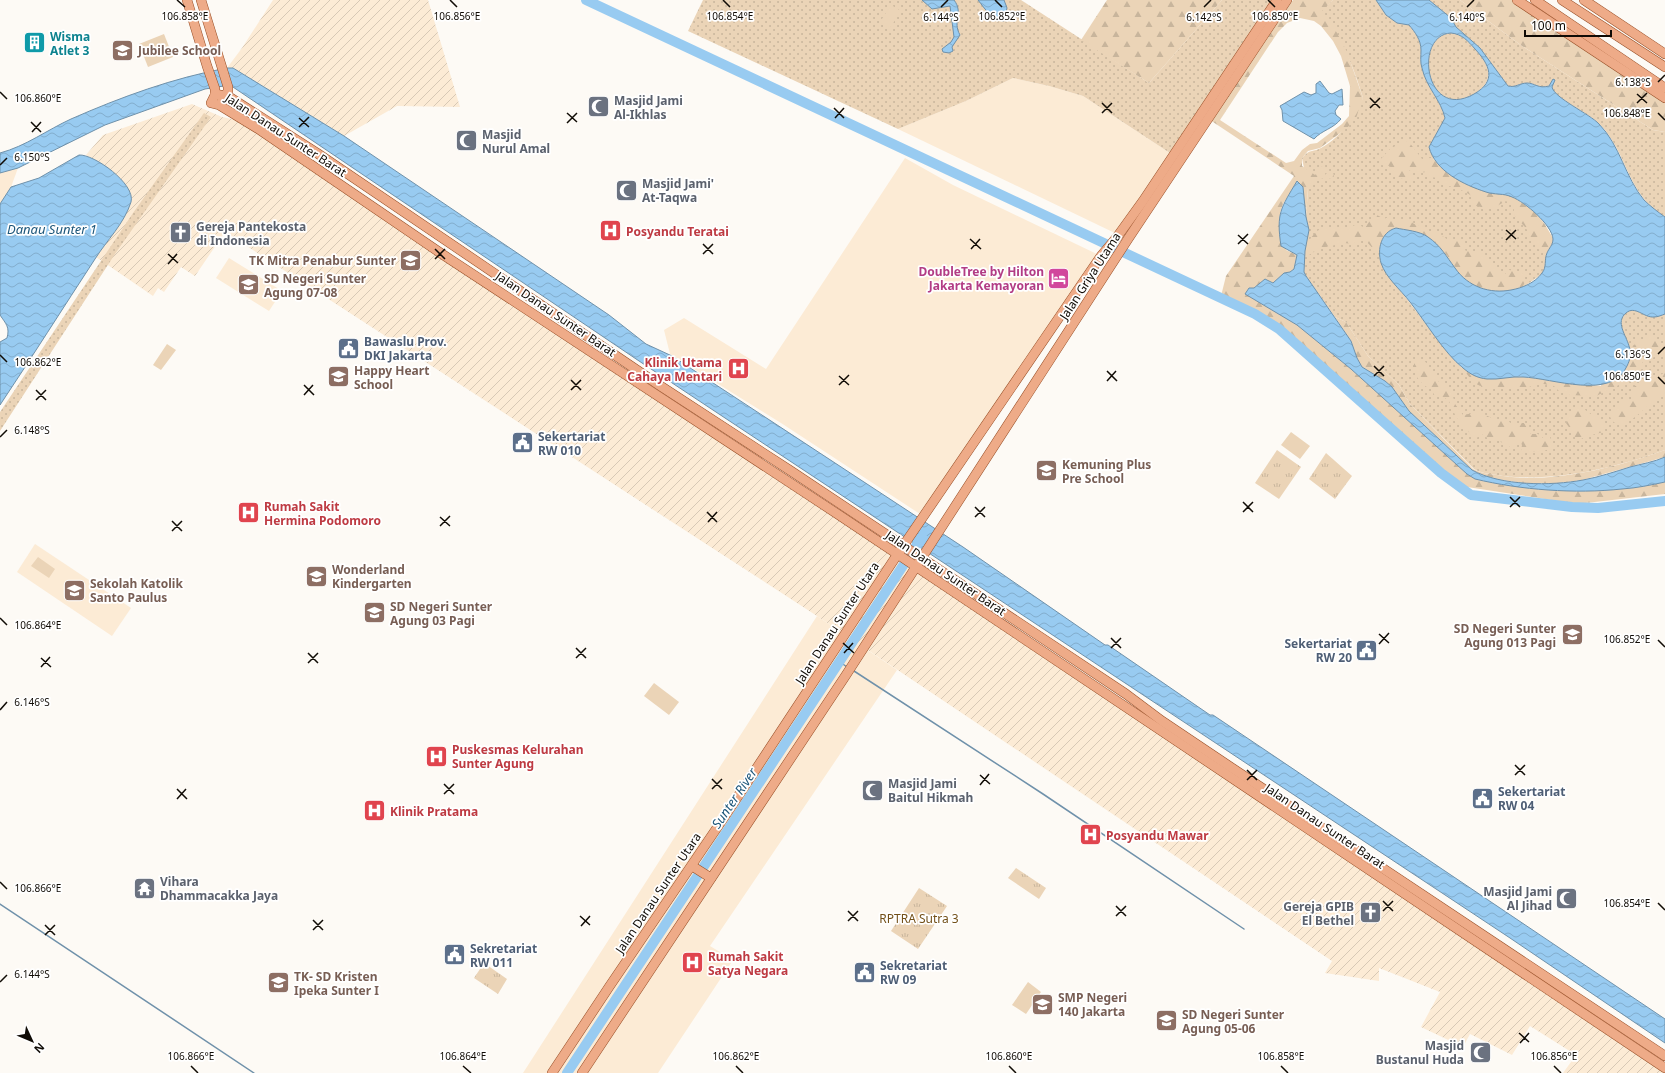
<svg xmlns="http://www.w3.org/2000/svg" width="1665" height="1073" viewBox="0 0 1665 1073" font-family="'Noto Sans',sans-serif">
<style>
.built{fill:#fcebd5}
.industrial{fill:url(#industrial-furrows)}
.grass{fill:url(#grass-dots)}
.forest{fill:url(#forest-firs);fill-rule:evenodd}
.park{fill:url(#park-tufts)}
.pitch{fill:#ebd4b7}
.water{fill:url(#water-waves);stroke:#6f91aa;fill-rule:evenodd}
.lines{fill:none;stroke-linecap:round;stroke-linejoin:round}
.stream{stroke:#6f91aa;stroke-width:1.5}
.river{stroke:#98cbf1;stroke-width:10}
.major-casing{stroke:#984f27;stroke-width:10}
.major{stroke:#eeab88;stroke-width:9}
.ticks{fill:none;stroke:#100b05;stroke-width:1.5}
.labels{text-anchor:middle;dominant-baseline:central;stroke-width:3.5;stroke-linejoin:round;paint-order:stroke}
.culture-label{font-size:12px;font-weight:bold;fill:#0d838f;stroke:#fff;text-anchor:start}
.education-label{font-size:12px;font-weight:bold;fill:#785e54;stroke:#fff;text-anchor:start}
.worship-label{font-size:12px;font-weight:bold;fill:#5b616d;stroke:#fff;text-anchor:start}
.street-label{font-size:12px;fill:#100b05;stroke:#fff}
.health-label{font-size:12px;font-weight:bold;fill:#be3a42;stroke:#fff;text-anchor:start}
.hotel-label{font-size:12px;font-weight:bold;fill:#b23c85;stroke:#fff;text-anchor:end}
.service-label{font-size:12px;font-weight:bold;fill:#4e5e75;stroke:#fff;text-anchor:start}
.park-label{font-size:12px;fill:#735018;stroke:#fff}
.water-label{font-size:13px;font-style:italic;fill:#1c567a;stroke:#fff}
.ticks-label{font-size:10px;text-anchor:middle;fill:#100b05;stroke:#fff;stroke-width:3.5;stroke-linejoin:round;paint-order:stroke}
</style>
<defs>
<pattern id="industrial-furrows" width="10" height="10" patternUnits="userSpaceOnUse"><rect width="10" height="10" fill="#fcebd5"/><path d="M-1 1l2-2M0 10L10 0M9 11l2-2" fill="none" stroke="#d7c8b5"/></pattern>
<pattern id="grass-dots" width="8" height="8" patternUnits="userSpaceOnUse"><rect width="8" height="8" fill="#ebd4b7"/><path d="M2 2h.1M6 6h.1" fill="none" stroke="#c8b59c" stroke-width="1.8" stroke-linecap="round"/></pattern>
<pattern id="forest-firs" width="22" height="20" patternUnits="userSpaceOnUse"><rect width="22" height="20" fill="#ebd4b7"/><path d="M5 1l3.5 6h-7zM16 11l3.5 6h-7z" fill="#c8b59c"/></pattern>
<pattern id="park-tufts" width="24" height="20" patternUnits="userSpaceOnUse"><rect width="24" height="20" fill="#ebd4b7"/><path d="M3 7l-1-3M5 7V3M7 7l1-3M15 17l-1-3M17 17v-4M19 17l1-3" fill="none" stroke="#c8b59c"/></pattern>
<pattern id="water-waves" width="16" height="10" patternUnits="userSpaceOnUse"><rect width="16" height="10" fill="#98cbf1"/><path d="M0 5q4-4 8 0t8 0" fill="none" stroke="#82adcd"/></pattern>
</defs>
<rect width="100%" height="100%" fill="#fdfaf5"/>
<g class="built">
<polygon points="1013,78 1049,86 1083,96 1173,155 1119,235 898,129 966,101"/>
<polygon points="905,158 953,185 1101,256 920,514 781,423 670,354 664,330 684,318 766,369"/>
<polygon points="18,168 11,187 0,204 0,173"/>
<polygon points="229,258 282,291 269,311 216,278"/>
<polygon points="35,544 131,608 112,636 17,572"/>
<polygon points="817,616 897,670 710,946 733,960 658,1073 523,1073"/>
</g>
<g class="industrial">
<polygon points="273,0 428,0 460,107 397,106 344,136 233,68 227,68 242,48"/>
<polygon points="192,104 222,117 237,120 1510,967 1665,1073 1563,1073 1576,1055 1530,1026 1512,1055 1470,1034 1463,1047 1421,1027 1440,992 1379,968 1379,981 1325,973 1332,961 817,616 225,232 195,276 181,267 164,292 158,288 153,296 96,257 119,226 120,178 86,155 103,135"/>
</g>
<g class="grass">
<polygon points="703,0 1021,0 1149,83 1222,0 1277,0 1173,155 1083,96 1049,86 1013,78 966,101 898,129 688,31"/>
<path d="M 1333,0 L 1376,0 L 1386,15 L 1397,23 L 1409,25 C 1415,32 1421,40 1421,50 C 1421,56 1420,63 1422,68 C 1426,87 1441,100 1445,118 L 1429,147 L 1434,160 L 1512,196 L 1547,253 L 1545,268 L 1542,274 L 1522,288 L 1397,286 L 1447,352 L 1462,368 L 1541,380 L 1601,386 L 1630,348 C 1626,337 1615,322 1626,313 C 1628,311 1631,309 1635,310 C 1646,313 1652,320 1665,314 L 1665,450 C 1615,468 1556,482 1503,476 C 1492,474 1483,474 1474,469 L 1410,404 L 1399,385 L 1368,356 L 1346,322 L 1335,317 L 1304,273 L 1305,251 L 1309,230 L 1306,217 L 1308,188 L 1302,158 C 1311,148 1311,153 1321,148 C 1343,136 1351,119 1363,98 C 1353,65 1342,39 1321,11 Z"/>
<path d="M 1429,0 L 1460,0 L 1522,46 L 1653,130 L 1665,132 L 1665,217 C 1658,212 1649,206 1644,199 C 1627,178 1622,151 1605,130 C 1591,113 1569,106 1553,92 L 1552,87 L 1555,81 C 1537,95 1540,82 1526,83 C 1519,84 1514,88 1508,86 L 1480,48 L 1456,27 L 1444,12 Z"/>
<path d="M 1451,33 C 1462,34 1466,39 1473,47 C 1488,62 1498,80 1474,94 C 1425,122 1413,36 1451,33 Z"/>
<polygon points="204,113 211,117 115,254 0,431 0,412 133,213"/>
</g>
<g class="forest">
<polygon points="1107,0 1222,0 1149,83 1081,40"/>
<path d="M 1293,0 L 1333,0 L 1322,11 L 1335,29 L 1347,52 L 1363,98 L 1356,118 L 1347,128 L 1320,148 L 1308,151 L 1302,158 L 1302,166 L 1315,175 L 1317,173 L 1321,166 L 1325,169 L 1323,172 L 1324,175 L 1325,175 L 1329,171 L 1333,173 L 1334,176 L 1332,179 L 1325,178 L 1312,181 L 1311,187 L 1308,188 L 1306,217 L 1305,204 L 1298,181 L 1283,204 L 1280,213 L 1286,250 L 1297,255 L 1294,269 L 1290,272 L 1284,273 L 1273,283 L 1265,279 L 1254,288 L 1280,314 L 1297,325 L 1351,369 L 1467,474 L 1475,479 C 1521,490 1575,494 1622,489 C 1637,488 1651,485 1665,482 L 1665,494 L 1577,504 L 1467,487 L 1452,478 L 1284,329 L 1264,317 L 1221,296 L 1226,276 L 1294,176 L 1210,120 ZM 1300,18 L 1314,21 L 1321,26 L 1333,41 L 1341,56 L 1350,86 L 1349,116 L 1342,124 L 1317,143 L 1310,144 L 1302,150 L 1294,161 L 1286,163 L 1220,120 L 1278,32 L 1287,23 Z"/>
<polygon points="1460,0 1513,0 1665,101 1665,132 1653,130 1522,46"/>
<path d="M 1401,139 L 1409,142 L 1422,159 L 1431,158 L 1459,180 L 1486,193 L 1512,196 L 1534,211 L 1544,223 L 1553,238 L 1553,243 L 1547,253 L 1539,250 L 1537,244 L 1529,239 C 1528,235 1528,230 1525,227 C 1518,219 1513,218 1514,207 L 1506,201 L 1495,207 L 1486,208 L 1476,206 L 1471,202 L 1472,196 C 1465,191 1452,186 1444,185 L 1439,178 L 1430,177 L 1427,172 L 1416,173 L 1408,170 L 1407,171 L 1412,176 L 1412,179 L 1408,180 L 1398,178 L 1390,166 L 1381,165 L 1379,161 L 1392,147 L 1400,145 Z"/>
<path d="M 1377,215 L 1384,219 L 1389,217 L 1392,220 L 1398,218 L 1403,221 L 1409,220 L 1414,224 L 1422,226 L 1429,231 L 1438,233 L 1448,240 L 1460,241 L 1463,244 L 1463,249 C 1468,253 1475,250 1481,253 C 1486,256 1486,261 1489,264 C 1495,268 1500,265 1499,274 L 1503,276 L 1509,270 L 1521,272 L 1524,274 L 1525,282 L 1522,288 C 1515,289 1508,291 1501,292 C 1474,295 1457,271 1445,252 L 1380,245 L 1380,256 L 1364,239 L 1352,244 L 1345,243 L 1320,248 L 1309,255 L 1305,251 C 1307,241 1315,231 1324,227 L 1347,229 L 1357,224 L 1365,228 L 1373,216 Z"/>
<path d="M 1335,317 L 1346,322 L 1368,356 L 1399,385 L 1410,404 L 1473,469 C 1483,474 1492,474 1503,476 C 1511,477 1519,478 1527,478 C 1573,478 1623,465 1665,450 L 1665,457 L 1582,480 L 1559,483 L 1524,483 L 1495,479 L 1481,475 L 1472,470 L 1409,411 L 1392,387 L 1385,381 L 1362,367 L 1357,358 L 1351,341 Z"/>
<polygon points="1650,335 1655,337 1658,345 1660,345 1665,342 1665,352 1661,356 1644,359 1640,369 1625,382 1596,396 1570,395 1560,392 1554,386 1539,383 1529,387 1487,389 1474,383 1462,368 1475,377 1524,377 1601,386 1630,359 1630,348 1634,346 1636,341 1639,340 1644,342"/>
<path d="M 1421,359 L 1428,364 L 1430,370 L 1435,373 L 1438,381 L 1451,390 L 1455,404 L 1463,415 L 1479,412 L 1496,420 L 1504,418 L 1512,424 L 1520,423 L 1524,423 L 1531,434 L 1538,434 L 1543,438 L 1547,435 L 1550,437 L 1552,443 C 1552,446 1551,448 1549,449 C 1543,452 1526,452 1521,451 L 1522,445 L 1521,443 L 1517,443 L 1512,448 L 1499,441 L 1488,439 L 1484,434 L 1476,438 L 1472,436 L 1456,417 L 1449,401 L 1445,398 L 1435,396 L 1431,389 C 1422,386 1415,376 1413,367 L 1415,362 Z"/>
<path d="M 1665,372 L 1665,393 C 1656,392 1619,446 1609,414 C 1615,405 1622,402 1631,399 L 1632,397 L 1630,393 C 1637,378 1655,381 1665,372 Z"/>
<polygon points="1580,406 1592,415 1603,420 1606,426 1604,432 1587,436 1581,439 1572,436 1571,430 1566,423 1573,409"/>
</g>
<g class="park">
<polygon points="1277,450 1301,467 1279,499 1255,483"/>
<polygon points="1326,453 1352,476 1335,499 1309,479"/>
<polygon points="1016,868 1046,888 1039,899 1008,878"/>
<polygon points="919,888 947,906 918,949 891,931"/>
<polygon points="484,963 507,979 498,994 474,978"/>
</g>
<g class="pitch">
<polygon points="891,5 901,11 890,28 880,22"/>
<polygon points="164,34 173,57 148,67 139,44"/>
<polygon points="167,344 176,350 161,370 153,365"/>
<polygon points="1291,432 1310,446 1300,459 1281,445"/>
<polygon points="38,557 55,569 49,578 31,566"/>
<polygon points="654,683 679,702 669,715 644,696"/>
<polygon points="1028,982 1041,992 1026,1014 1012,1005"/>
</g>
<g class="water">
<path d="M 922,0 L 954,0 C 964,13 952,21 960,35 L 952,47 L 953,51 L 949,53 L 943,52 L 942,49 L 951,42 L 954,37 L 950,6 L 932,9 Z"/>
<path d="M 978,0 L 1004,0 L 1007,8 L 1004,21 C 992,20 985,9 978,0 Z"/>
<path d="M 1376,0 L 1429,0 L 1451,18 L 1456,27 L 1480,48 L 1508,86 C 1515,88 1520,83 1527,83 C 1535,83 1538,89 1549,86 L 1553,79 L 1555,80 L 1552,87 C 1554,98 1590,114 1599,124 C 1620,145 1625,177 1644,200 C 1650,206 1658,212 1665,217 L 1665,314 C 1662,315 1658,317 1654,317 C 1644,318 1635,305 1626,313 C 1615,322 1626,335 1629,346 C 1632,353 1630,360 1627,366 C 1612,401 1552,378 1523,377 C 1511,376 1499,380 1487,379 C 1477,378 1470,374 1463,368 C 1444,353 1425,321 1410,302 C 1400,289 1386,278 1381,263 C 1377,249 1381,232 1396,228 C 1405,230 1420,231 1428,237 C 1441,246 1446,256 1455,268 C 1468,287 1490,294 1511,290 C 1522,288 1535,283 1542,273 C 1547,267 1544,260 1547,253 C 1549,248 1553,245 1553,239 C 1552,225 1525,202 1512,197 C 1504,193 1494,195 1486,192 C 1464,185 1435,171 1429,147 L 1445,118 C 1441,100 1426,87 1422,68 C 1420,63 1421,56 1421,50 C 1421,40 1415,32 1409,25 L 1397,23 L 1386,15 ZM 1451,33 C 1462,34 1468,41 1475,49 C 1490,65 1497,81 1474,94 C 1425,122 1413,35 1451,33 Z"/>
<path d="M 227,68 L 233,68 L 344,136 L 609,315 L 646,344 L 672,356 L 963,547 L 1105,645 L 1108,645 L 1210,715 L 1213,715 L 1665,1019 L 1665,1043 L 1510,938 L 645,365 L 230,85 L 205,89 L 105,125 L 18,168 L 0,173 L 0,153 C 26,146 47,130 71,119 C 121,97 173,78 227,68 Z"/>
<path d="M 1320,81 L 1329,93 L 1332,94 L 1342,89 L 1343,105 L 1339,105 L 1335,111 L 1336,115 L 1341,119 C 1333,129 1322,130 1314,139 L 1283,121 L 1282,110 L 1280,106 L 1304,92 L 1311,95 L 1316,93 L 1316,84 Z"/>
<path d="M 79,155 C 94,154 136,184 131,202 C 124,224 107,240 95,259 C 63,308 32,357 0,405 L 0,342 L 7,338 C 10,327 6,324 0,315 L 0,204 L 11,187 L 39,178 Z"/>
<path d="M 1297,181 L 1303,187 L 1306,217 L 1309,230 L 1305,251 L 1304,272 L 1306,276 L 1351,341 L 1357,358 L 1362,367 L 1385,381 L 1392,387 L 1409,411 L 1472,470 C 1501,486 1551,486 1583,480 C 1599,477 1614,472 1630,467 C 1641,464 1654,462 1665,457 L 1665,482 C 1651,485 1637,488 1622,489 C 1575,494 1521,490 1475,479 L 1467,474 L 1351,369 L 1297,325 L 1245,294 L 1249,288 L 1254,288 L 1265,279 L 1273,283 L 1284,273 L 1290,272 L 1294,269 L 1297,255 L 1281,246 C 1276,213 1281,208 1297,181 Z"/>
</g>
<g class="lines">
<g class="stream">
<polyline points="840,662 847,667"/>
<polyline points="854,671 1043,794 1244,929"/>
<polyline points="0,904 254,1073"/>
</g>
<g class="river">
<polyline points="586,0 1255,314 1279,329 1441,473 1471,495 1572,507 1598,508 1665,501"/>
<polyline points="567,1073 922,537"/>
</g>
<defs>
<g id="major">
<polyline points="187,0 207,66 215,89 215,95 211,103 219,105 260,130 442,254 839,515 1665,1068"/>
<polyline points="201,0 228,87 228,91 222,101"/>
<polyline points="1517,0 1665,98"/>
<polyline points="1535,0 1665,88"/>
<polyline points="1562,0 1665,67"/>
<polyline points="1584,0 1665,54"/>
<polyline points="215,94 226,96 231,98 317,153 659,385 791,471 1126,694 1162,721 1232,768 1665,1056"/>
<polyline points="692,866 711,878"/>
<polyline points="552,1073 609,987 727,813 897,555 1101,256 1117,237 1143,201 1277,0"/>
<polyline points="582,1073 846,675 1128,239 1287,0"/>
</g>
</defs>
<use href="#major" class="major-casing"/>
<use href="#major" class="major"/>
</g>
<path class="ticks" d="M 177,0 L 185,7M 450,0 L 457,7M 723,0 L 730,7M 995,0 L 1002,7M 1268,0 L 1275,7M 941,7 L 948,0M 1204,7 L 1211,0M 1467,7 L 1474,0M 1658,82 L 1665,75M 0,92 L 7,99M 1637,94 L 1647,103M 1370,98 L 1380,108M 1102,103 L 1112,113M 1637,103 L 1647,93M 834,108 L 844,118M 1370,108 L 1380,98M 567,113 L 577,122M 1102,113 L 1112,103M 1658,113 L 1665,120M 299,118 L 309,127M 835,118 L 844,108M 31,122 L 41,132M 567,123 L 577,113M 299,127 L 309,117M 32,132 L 41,122M 0,165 L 7,158M 1506,230 L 1516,239M 1238,235 L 1248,244M 970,239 L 981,249M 1506,240 L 1516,230M 703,244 L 713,254M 1238,244 L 1248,234M 435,249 L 445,259M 971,249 L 980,239M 168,254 L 178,263M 703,254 L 713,244M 435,259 L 445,249M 168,264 L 177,254M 1658,354 L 1665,347M 0,355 L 7,362M 1374,366 L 1384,376M 1107,371 L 1117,381M 839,376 L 849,385M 1374,376 L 1384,366M 1658,377 L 1665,384M 571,380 L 581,390M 1107,381 L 1116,371M 304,385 L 314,395M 839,385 L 849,375M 36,390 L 46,400M 571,390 L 581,380M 304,395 L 313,385M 36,400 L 46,390M 0,437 L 7,430M 1510,497 L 1520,507M 1243,502 L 1253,512M 975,507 L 985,517M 1510,507 L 1520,497M 707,512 L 717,522M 1243,512 L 1253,502M 440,517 L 450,526M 975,517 L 985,507M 172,521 L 182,531M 708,522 L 717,512M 440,526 L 450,516M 172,531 L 182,521M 0,618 L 7,625M 1379,634 L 1389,643M 1111,638 L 1121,648M 1658,640 L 1665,647M 843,643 L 854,653M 1379,644 L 1389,633M 576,648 L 586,658M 1111,648 L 1121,638M 308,653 L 318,663M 844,653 L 853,643M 41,658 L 51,667M 576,658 L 586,648M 308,663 L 318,653M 41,667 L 50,657M 0,710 L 7,702M 1515,765 L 1525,775M 1247,770 L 1257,780M 980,775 L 990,784M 1515,775 L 1525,765M 712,779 L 722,789M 1247,780 L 1257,770M 444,784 L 454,794M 980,785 L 989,774M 177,789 L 187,799M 712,789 L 722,779M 444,794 L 454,784M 177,799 L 186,789M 0,882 L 7,889M 1383,901 L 1393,911M 1658,903 L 1665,910M 1116,906 L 1126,916M 848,911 L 858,921M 1383,911 L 1393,901M 580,916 L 590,925M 1116,916 L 1126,906M 313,920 L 323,930M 848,921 L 858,911M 45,925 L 55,935M 581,926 L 590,916M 313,930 L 323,920M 45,935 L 55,925M 0,982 L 7,975M 1519,1033 L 1529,1042M 1520,1043 L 1529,1033M 191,1066 L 198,1073M 463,1066 L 471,1073M 736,1066 L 743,1073M 1009,1066 L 1016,1073M 1281,1066 L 1288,1073M 1554,1066 L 1561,1073"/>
<defs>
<symbol id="building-square" viewBox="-11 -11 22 22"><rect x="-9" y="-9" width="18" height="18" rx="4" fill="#0f9aa8" stroke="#fff"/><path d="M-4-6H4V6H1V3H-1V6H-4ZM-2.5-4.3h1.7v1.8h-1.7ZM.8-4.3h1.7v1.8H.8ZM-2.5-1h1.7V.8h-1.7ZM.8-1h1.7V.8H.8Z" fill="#fff"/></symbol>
<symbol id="school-square" viewBox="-11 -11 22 22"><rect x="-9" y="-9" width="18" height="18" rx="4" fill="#8d6e63" stroke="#fff"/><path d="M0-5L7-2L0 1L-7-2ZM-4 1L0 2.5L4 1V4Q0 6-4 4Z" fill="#fff"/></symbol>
<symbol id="mosque-square" viewBox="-11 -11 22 22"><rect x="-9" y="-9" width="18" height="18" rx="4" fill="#6b7280" stroke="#fff"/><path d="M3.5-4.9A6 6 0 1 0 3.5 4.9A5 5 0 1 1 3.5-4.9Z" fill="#fff"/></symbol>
<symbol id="hospital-square" viewBox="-11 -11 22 22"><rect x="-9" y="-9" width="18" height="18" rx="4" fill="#e0444e" stroke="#fff"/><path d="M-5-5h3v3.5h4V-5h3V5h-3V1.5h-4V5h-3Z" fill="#fff"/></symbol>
<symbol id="church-square" viewBox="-11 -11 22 22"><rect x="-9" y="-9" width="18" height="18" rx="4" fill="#6b7280" stroke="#fff"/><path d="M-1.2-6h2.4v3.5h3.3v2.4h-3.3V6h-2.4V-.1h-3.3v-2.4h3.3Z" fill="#fff"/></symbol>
<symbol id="hotel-square" viewBox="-11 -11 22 22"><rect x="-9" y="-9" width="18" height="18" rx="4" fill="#d1479c" stroke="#fff"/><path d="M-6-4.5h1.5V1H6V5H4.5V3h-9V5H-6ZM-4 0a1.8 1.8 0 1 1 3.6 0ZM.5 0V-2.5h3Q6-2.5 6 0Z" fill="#fff"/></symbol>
<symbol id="civic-square" viewBox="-11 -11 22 22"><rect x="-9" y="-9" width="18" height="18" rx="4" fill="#5c6f8a" stroke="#fff"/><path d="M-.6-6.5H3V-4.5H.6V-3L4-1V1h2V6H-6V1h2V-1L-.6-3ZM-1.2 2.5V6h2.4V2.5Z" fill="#fff"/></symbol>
<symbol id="temple-square" viewBox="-11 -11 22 22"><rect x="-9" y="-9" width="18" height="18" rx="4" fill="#6b7280" stroke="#fff"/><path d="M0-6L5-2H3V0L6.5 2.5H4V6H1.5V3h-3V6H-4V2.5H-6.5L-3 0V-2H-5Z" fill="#fff"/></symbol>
</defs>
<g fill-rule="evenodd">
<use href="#building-square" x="22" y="30" width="25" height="25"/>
<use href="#school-square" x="110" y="38" width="25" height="25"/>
<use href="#mosque-square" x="586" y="94" width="25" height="25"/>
<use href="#mosque-square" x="454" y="128" width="25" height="25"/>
<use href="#mosque-square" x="614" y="178" width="25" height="25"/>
<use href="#hospital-square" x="598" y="218" width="25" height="25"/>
<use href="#church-square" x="168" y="220" width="25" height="25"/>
<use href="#school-square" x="398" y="248" width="25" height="25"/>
<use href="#hotel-square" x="1046" y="266" width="25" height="25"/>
<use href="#school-square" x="236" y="272" width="25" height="25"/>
<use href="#civic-square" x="336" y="336" width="25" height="25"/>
<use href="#hospital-square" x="726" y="356" width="25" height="25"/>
<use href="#school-square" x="326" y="364" width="25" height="25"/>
<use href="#civic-square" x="510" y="430" width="25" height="25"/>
<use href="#school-square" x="1034" y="458" width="25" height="25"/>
<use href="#hospital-square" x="236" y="500" width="25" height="25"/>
<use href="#school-square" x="304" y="564" width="25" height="25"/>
<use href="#school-square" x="62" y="578" width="25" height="25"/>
<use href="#school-square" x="362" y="600" width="25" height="25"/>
<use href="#school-square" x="1560" y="622" width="25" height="25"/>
<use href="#civic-square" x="1354" y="638" width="25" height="25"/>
<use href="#hospital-square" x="424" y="744" width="25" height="25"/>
<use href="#mosque-square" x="860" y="778" width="25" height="25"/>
<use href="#civic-square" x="1470" y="786" width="25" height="25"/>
<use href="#hospital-square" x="362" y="798" width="25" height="25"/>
<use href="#hospital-square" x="1078" y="822" width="25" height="25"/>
<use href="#temple-square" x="132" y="876" width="25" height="25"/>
<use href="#mosque-square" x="1554" y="886" width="25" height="25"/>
<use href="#church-square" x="1358" y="900" width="25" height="25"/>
<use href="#civic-square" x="442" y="942" width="25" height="25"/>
<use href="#hospital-square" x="680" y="950" width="25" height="25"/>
<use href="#civic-square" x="852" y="960" width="25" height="25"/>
<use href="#school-square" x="266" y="970" width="25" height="25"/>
<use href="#school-square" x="1030" y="992" width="25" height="25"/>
<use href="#school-square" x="1154" y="1008" width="25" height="25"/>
<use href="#mosque-square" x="1468" y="1040" width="25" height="25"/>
</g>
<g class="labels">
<g class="culture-label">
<text x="50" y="36">Wisma<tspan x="50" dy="14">Atlet 3</tspan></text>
</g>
<g class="education-label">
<text x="138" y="50">Jubilee School</text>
<text x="396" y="260" text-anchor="end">TK Mitra Penabur Sunter</text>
<text x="264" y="278">SD Negeri Sunter<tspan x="264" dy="14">Agung 07-08</tspan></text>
<text x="354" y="370">Happy Heart<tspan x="354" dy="14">School</tspan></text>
<text x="1062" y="464">Kemuning Plus<tspan x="1062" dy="14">Pre School</tspan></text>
<text x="332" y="569">Wonderland<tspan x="332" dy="14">Kindergarten</tspan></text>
<text x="90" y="583">Sekolah Katolik<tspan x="90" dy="14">Santo Paulus</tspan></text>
<text x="390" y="606">SD Negeri Sunter<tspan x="390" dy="14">Agung 03 Pagi</tspan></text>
<text x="1556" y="628" text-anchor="end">SD Negeri Sunter<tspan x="1556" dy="14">Agung 013 Pagi</tspan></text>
<text x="294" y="976">TK- SD Kristen<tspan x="294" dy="14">Ipeka Sunter I</tspan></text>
<text x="1058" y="997">SMP Negeri<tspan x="1058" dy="14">140 Jakarta</tspan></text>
<text x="1182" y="1014">SD Negeri Sunter<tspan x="1182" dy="14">Agung 05-06</tspan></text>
</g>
<g class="worship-label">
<text x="614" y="100">Masjid Jami<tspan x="614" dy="14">Al-Ikhlas</tspan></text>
<text x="482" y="134">Masjid<tspan x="482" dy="14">Nurul Amal</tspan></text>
<text x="642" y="183">Masjid Jami'<tspan x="642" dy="14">At-Taqwa</tspan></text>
<text x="196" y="226">Gereja Pantekosta<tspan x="196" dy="14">di Indonesia</tspan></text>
<text x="888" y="783">Masjid Jami<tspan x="888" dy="14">Baitul Hikmah</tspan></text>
<text x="160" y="881">Vihara<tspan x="160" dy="14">Dhammacakka Jaya</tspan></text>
<text x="1552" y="891" text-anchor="end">Masjid Jami<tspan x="1552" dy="14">Al Jihad</tspan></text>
<text x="1354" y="906" text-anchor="end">Gereja GPIB<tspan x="1354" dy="14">El Bethel</tspan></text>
<text x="1464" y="1045" text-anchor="end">Masjid<tspan x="1464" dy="14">Bustanul Huda</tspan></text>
</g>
<g class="street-label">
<text transform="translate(286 135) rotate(33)">Jalan Danau Sunter Barat</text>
<text transform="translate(1090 276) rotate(-57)">Jalan Griya Utama</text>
<text transform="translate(556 314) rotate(34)">Jalan Danau Sunter Barat</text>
<text transform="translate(946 573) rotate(34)">Jalan Danau Sunter Barat</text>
<text transform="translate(837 623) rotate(-57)">Jalan Danau Sunter Utara</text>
<text transform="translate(1325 826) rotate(34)">Jalan Danau Sunter Barat</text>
<text transform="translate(658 893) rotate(-56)">Jalan Danau Sunter Utara</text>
</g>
<g class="health-label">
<text x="626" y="231">Posyandu Teratai</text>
<text x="722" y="362" text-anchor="end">Klinik Utama<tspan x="722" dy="14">Cahaya Mentari</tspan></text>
<text x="264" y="506">Rumah Sakit<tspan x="264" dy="14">Hermina Podomoro</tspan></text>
<text x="452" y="749">Puskesmas Kelurahan<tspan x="452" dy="14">Sunter Agung</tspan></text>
<text x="390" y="811">Klinik Pratama</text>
<text x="1106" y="835">Posyandu Mawar</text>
<text x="708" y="956">Rumah Sakit<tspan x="708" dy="14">Satya Negara</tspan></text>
</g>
<g class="hotel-label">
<text x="1044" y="271">DoubleTree by Hilton<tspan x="1044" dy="14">Jakarta Kemayoran</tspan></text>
</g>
<g class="service-label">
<text x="364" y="341">Bawaslu Prov.<tspan x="364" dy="14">DKI Jakarta</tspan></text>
<text x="538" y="436">Sekertariat<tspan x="538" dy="14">RW 010</tspan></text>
<text x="1352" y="643" text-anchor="end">Sekertariat<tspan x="1352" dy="14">RW 20</tspan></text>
<text x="1498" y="791">Sekertariat<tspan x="1498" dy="14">RW 04</tspan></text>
<text x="470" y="948">Sekretariat<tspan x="470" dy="14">RW 011</tspan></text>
<text x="880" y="965">Sekretariat<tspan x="880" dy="14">RW 09</tspan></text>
</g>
<g class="park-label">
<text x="919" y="918">RPTRA Sutra 3</text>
</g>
<g class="water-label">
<text x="52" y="229">Danau Sunter 1</text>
<text transform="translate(734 798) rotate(-56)">Sunter River</text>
</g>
</g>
<g class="ticks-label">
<text x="457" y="20">106.856°E</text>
<text x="730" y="20">106.854°E</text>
<text x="1275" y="20">106.850°E</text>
<text x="185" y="20">106.858°E</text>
<text x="1002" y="20">106.852°E</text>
<text x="941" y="21">6.144°S</text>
<text x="1204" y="21">6.142°S</text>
<text x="1467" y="21">6.140°S</text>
<text x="1633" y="86">6.138°S</text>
<text x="38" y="102">106.860°E</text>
<text x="1627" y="117">106.848°E</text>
<text x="32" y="161">6.150°S</text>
<text x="1633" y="358">6.136°S</text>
<text x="38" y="366">106.862°E</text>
<text x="1627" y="380">106.850°E</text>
<text x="32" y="434">6.148°S</text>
<text x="38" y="629">106.864°E</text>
<text x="1627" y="643">106.852°E</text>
<text x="32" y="706">6.146°S</text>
<text x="38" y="892">106.866°E</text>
<text x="1627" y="907">106.854°E</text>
<text x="32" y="978">6.144°S</text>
<text x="191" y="1060">106.866°E</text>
<text x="463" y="1060">106.864°E</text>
<text x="736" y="1060">106.862°E</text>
<text x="1009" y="1060">106.860°E</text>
<text x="1281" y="1060">106.858°E</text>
<text x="1554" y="1060">106.856°E</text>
</g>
<g transform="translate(32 1041) rotate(134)" stroke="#ffffff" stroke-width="3" paint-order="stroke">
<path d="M0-3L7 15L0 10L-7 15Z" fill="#100b05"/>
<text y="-6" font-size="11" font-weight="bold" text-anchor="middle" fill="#100b05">N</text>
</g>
<path d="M1525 30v6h86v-6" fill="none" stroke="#100b05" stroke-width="2"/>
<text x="1531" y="30" font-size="12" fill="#100b05" stroke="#ffffff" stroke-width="3" paint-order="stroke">100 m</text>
</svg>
